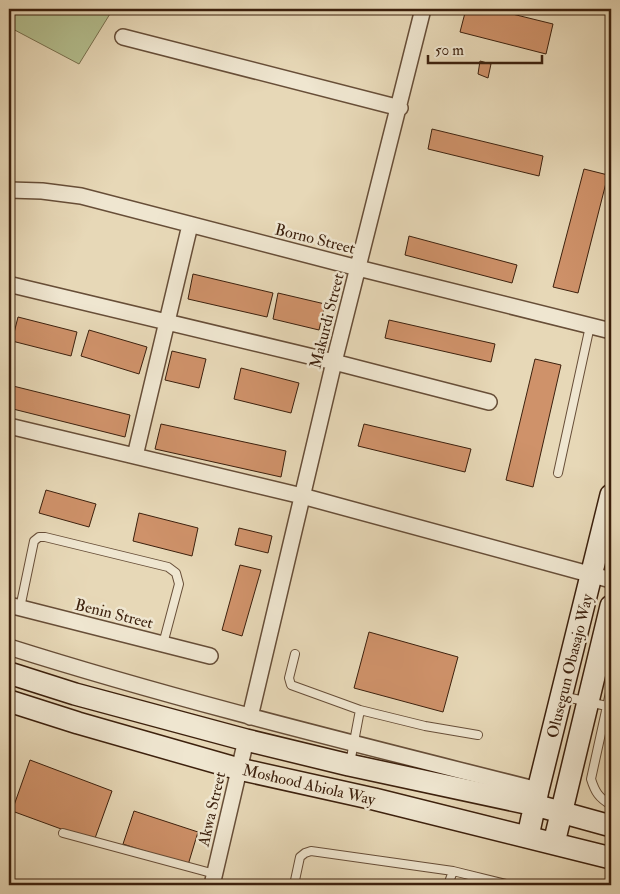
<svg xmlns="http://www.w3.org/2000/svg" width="620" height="894" font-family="'IM FELL Double Pica',serif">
<rect width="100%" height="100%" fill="#e7d8b7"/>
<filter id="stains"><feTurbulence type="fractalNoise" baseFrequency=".004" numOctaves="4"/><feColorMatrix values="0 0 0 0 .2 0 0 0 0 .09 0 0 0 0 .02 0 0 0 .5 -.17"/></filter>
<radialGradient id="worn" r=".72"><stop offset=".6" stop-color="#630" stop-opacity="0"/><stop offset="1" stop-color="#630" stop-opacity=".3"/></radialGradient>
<path fill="#b4bf8f" stroke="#78704e" d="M9,9H113L79,64L9,27Z"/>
<path fill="#cf926a" stroke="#3c200d" d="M466,9H492L553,24L546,54L460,32Z
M480,61L491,64L488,78L478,74Z
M432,129L543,156L539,176L428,149Z
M584,169L608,175L578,293L553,287Z
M409,236L517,265L512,283L405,255Z
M193,274L273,293L267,317L188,299Z
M278,293L325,304L319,330L273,319Z
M18,317L77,332L71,356L12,341Z
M389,320L495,344L491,362L385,338Z
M89,330L147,347L139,374L81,356Z
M172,351L206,359L199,388L165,380Z
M535,359L561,365L533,487L506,480Z
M241,368L299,383L291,413L234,399Z
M9,385L130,415L125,437L9,408Z
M161,424L286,451L281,477L155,449Z
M364,424L471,449L465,472L358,446Z
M46,490L96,504L89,527L39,513Z
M139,513L198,528L192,556L133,541Z
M239,528L272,536L268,553L235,545Z
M240,565L261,570L242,636L222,630Z
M369,632L458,657L443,712L354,688Z
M30,760L112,791L94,841L12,811Z
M134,811L198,832L188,865L123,844Z"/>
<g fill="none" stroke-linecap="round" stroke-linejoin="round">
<g stroke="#674e38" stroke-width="10">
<path id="lane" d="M558,473L590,326
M20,608L34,541L39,537H45L168,567L176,573L179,584L163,644
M295,654L289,678L291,685L360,710L425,726L478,735
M611,688L591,779C595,792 599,798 611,805
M562,696L611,707
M350,763L360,710
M63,833L215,874
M294,885L300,857L305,853L311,851L453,871L510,885
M448,885L453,871"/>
</g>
<g stroke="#674e38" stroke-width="18">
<path id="street" d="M123,37L400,108
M9,190L42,191L81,196L358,268L611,331
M9,287L12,285L334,362L489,402
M9,426L302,496L611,580
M135,456L190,225
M9,605L210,656
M9,647C183,702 361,745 538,790
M250,717L334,362L423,9
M212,885L246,740"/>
</g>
<g stroke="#3c200d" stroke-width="24">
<path id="secondary" d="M9,673L75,694L246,740L349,765L535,805L611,826
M9,701L78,723L239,769L374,799L611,858
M528,836L538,790L611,495
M554,843L611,606"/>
</g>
<use href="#lane" stroke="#efe6d0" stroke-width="8"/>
<use href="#street" stroke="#efe6d0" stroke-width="15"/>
<use href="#secondary" stroke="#efe6d0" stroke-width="21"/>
</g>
<g text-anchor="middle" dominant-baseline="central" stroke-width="5" stroke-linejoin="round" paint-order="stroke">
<g font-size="16" fill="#3c200d" stroke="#efe6d0">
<text transform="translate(315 239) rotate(14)">Borno Street</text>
<text transform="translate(327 321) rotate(-76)">Makurdi Street</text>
<text transform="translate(114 614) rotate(14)">Benin Street</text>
<text transform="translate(570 666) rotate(-76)">Olusegun Obasajo Way</text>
<text transform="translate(309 785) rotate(13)">Moshood Abiola Way</text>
<text transform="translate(212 809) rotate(-77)">Akwa Street</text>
</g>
</g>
<rect width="620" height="894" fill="none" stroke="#e7d8b7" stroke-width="30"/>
<rect x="10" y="10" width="600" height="874" fill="none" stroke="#3c200d" stroke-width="2.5"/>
<rect x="15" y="15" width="590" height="864" fill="none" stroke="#3c200d"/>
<path d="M428 55v8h114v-8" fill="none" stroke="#3c200d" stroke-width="2.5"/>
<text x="435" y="55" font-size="15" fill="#3c200d" stroke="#efe6d0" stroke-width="4" paint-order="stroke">50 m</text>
<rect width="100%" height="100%" filter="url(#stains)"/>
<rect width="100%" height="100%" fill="url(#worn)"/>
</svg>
